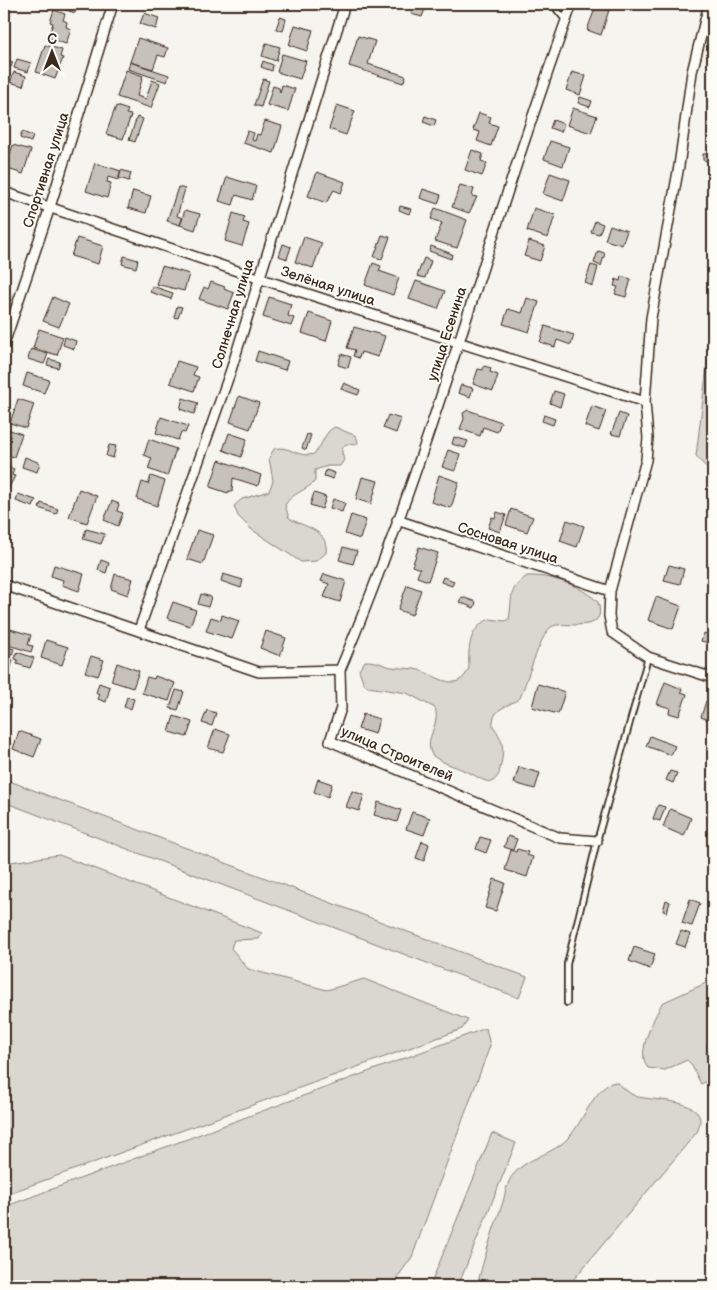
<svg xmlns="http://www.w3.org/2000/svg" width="717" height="1290" font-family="'Balsamiq Sans',sans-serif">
<rect width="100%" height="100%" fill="#f5f4ee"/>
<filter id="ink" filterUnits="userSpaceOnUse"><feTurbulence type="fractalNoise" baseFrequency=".02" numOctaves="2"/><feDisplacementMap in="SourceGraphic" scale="10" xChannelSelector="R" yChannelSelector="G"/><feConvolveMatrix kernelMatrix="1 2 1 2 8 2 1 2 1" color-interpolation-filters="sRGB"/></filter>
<g filter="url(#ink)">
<path fill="#dad6d0" stroke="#8a8077" d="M713,317V475L696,456Z
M335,427L356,436L358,442L356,445L346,444C340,449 342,453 344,460L340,466H328L315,470V481C306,491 292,493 285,505L289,518C303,527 329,529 326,553L316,561L301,562L251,529L238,516L234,506L242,499L269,491L273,481L269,458L274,449C288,444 299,459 314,454C323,445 325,430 335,427Z
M527,576C551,575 580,585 598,602C609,637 562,619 551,627C540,635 526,684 520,698C510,706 491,708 493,726C505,742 504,751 500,769C499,775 497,779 491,782C481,781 474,774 465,771C453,765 443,764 432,755C423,738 441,725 435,708L407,693L368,687L364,684L359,670L365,661C379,661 379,664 391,667C399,668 406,668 414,669C432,671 457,698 469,668C468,648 469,627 490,619L505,621L509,619C513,598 507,590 527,576Z
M4,779L527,977L519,998L4,802Z
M59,855L262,933L259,939L234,940L231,948L248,969L327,990L364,979L468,1020L462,1029L4,1195V863Z
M713,977V1040L708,1042C702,1056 715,1066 705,1082L701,1084L691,1064L687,1060L665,1070L648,1068C635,1053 654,1019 662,1003L706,983Z
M486,1028L490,1046L412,1257L391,1286H4V1207Z
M616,1082C622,1086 628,1093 635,1096C653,1102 714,1097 697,1132L568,1286H477C484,1257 493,1230 503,1202C505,1194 507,1183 512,1176C527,1156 553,1156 570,1136C583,1121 596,1084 616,1082Z
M492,1133L516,1143L458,1286H430Z"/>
<path fill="#c7c1bb" stroke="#3b2a1e" d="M55,4H79L75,13L54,6Z
M413,6L425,9L422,17L411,14Z
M596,6L609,10L601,35L587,30Z
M54,10L65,14L63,20L67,22L66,27L71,29L66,44L48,38L53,23L50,22Z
M144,13L159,18L156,29L140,24Z
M280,17L286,19L283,31L276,29Z
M295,25L313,30L307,51L289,45Z
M358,36L375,41L368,64L406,76L403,83L349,66Z
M138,38L168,48L165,57L158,55L153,69L130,62Z
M266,43L280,47L276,61L262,56Z
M45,45L62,50L60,57L63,58L55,79L36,72Z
M282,54L306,61L300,79L277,72Z
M4,59L13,62L11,67L4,65Z
M17,59L31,63L28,72L14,68Z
M263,61L273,65L272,71L261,67Z
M130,62L169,75L167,82L128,69Z
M126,70L143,76L137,96L146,99L152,80L160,83L151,108L117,97Z
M14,72L26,76L23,86L10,82Z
M572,72L586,76L580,95L566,90Z
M263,79L269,81L261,107L254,105Z
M282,85L295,89L288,111L267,105L273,86L279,88L280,93Z
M580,97L592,101L590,107L578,103Z
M337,105L355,111L346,135L329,129Z
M116,106L128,110L126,114L131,115L123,139L106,134Z
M573,108L597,116L591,133L567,125Z
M479,113L491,117L489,123L498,126L491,146L477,141L480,132L473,130Z
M425,116L436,120L434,126L423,122Z
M137,117L143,119L135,142L129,140Z
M553,120L564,124L561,132L550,128Z
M265,121L282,126L274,153L243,143L247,131L254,133L252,140L255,141L257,134L260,135Z
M22,132L33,136L31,142L20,138Z
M550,141L569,147L563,166L544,159Z
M13,145L31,150L23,174L5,168Z
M472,150L483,154L481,161L487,163L482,176L465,170Z
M703,154H712V161L703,160Z
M95,163L121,171L118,180L108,177L107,182L111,183L107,198L86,191Z
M121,170L131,173L129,181L119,178Z
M317,172L345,182L341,193L334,190L326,203L308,196Z
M550,173L570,180L563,201L543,194Z
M227,177L256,186L252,200L236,195L233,205L219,201Z
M460,185L474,189L472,196L477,197L469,213L452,207Z
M178,187L185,189L177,216L183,218L180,225L167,221Z
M423,189L441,195L438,204L420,198Z
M133,191L151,196L146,213L128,208Z
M400,206L411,209L409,214L399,210Z
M435,208L467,220L457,248L435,241L442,223L431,219Z
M534,208L555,215L548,238L527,231Z
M185,210L200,214L195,230L180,225Z
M233,213L245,217L243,222L249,224L242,246L225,241Z
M595,221L603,224L599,234L591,232Z
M610,225L627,231L622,245L605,240Z
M382,235L390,237L382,259L374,257Z
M304,237L322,243L313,268L295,262Z
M77,238L103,246L98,264L71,256Z
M529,241L545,246L540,261L524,256Z
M283,244L291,247L287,259L279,256Z
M431,246L452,254L451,259L429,251Z
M598,251L605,253L601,266L594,263Z
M124,256L138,260L136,268L122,264Z
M424,258L431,261L425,278L417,276Z
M373,263L381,266L379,271L399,278L393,295L365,285Z
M591,265L598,267L593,286L585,283Z
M162,266L189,274L184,291L156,284Z
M621,276L631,279L626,297L615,294L618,287L614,286L616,279L620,281Z
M416,281L445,291L438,309L409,299Z
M211,282L225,287L224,289L234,293L228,309L199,299L204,287L208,289Z
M152,286L173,293L171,299L150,292Z
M53,297L69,304L59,327L43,321Z
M269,297L291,304L288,316L294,318L291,326L263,317Z
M527,298L539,302L529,332L503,324L508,309L522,313Z
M177,306L182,307L178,318L174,317Z
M309,313L332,321L326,341L302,333Z
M545,326L574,335L571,345L557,340L555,347L540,342Z
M354,327L385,336L378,357L361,352L359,358L353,356L355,350L347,348Z
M39,329L63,337L57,355L33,348Z
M65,337L76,341L74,349L63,345Z
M31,349L48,354L44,364L28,359Z
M258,351L288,361L285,370L255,361Z
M341,354L351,357L348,368L338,365Z
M49,359L60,362L58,368L47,365Z
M177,361L196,367L193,375L199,377L194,391L170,383Z
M484,366L491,368L490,372L498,375L493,391L473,384L478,369L483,370Z
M27,373L49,380L44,393L23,386Z
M344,383L360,390L358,395L341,389Z
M461,385L473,388L470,397L458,393Z
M554,391L564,394L560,407L550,403Z
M239,396L259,403L250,429L230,422Z
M183,398L198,403L194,414L180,409Z
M18,399L34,404L26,428L10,423Z
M592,406L606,411L599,431L585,426Z
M468,410L501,422L497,432L483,427L480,436L460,429L464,419L463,413Z
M619,413L627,416L620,436L611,434Z
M388,415L401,419L396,433L383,428Z
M544,415L555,419L553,425L542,421Z
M161,417L188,426L185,433L181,432L178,440L156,433Z
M7,429L22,434L14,457L4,454V438Z
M229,433L247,439L241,457L223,450Z
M307,434L311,435L306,450L302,448Z
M454,437L468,441L465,448L452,444Z
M149,439L176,449L167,476L148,469L152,458L144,455Z
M109,445L116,446L113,458L106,456Z
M448,450L460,454L455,471L442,467Z
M25,457L40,463L37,472L22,467Z
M219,460L261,475L258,486L233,478L232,492L229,491L228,493L210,487Z
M4,465L14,469L12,475L15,476L4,497Z
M326,470L335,473L333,479L324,476Z
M439,475L459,482L451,508L431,502Z
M151,476L165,481L157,506L137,499L142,482L148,484Z
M362,477L378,481L371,504L356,499Z
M79,489L97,496L87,523L69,517Z
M314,493L326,497L322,509L310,505Z
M18,494L36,500L33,507L16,501Z
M333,499L345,503L342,512L330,508Z
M112,501L119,504L117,511L123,513L118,526L104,520Z
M41,503L58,509L56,514L39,508Z
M511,509L533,517L527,532L506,525Z
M497,512L506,515L500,532L488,528L492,517L495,518Z
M351,515L366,520L360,539L345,534Z
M567,520L584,526L577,547L560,541Z
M86,529L105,534L101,544L83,539Z
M197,530L213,535L203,564L187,559Z
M343,547L357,551L353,564L339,560Z
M419,547L438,553L428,581L417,577L420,569L412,566Z
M101,560L109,563L106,573L98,570Z
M54,565L84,574L79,591L62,585L63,580L51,576Z
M669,565L684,569L680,584L664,580Z
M115,574L133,579L128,595L111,589Z
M223,574L243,580L241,588L221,581Z
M324,574L346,581L340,602L324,597L329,584L321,581Z
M443,577L454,581L452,586L441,582Z
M407,585L421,590L412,615L398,610Z
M201,594L211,597L208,607L198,604Z
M462,597L476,602L474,608L459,602Z
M656,597L681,606L673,629L648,620Z
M173,602L196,610L190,626L167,618Z
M222,615L239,621L232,639L206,631L211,617L221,620Z
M10,629L31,635L28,645L33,646L31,652L5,644Z
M266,631L286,638L280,656L260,648Z
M704,633L711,636L709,643L701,641Z
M46,640L68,647L62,665L41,658Z
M5,646L14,649L12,655L4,653Z
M17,652L34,658L30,668L17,664L18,660L15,659Z
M4,656L13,660L10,671L4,669Z
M91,656L104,660L98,676L85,672Z
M117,663L139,671L133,688L111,681Z
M155,676L175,683L169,701L142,693L147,677L154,679Z
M665,682L682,689L681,692L687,694L679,716L669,713L670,708L657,704Z
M99,683L110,687L106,702L98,699L100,694L96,693Z
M538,684L565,692L558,714L532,707Z
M176,690L184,692L178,710L170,708Z
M127,697L134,699L131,709L124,707Z
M712,700H713V722L701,717L706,701L712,702Z
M207,710L216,713L212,726L202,723Z
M363,714L379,719L375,734L358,729Z
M174,716L192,722L187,737L169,732Z
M215,729L230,734L223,752L208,748Z
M19,731L41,739L34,757L13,749Z
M650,736L675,746L671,755L646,746Z
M519,767L540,773L535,789L514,783Z
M670,771L677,773L673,783L666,780Z
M318,779L332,784L328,797L314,792Z
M352,791L364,795L359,811L346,807Z
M378,802L401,810L397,822L374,815Z
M658,805L665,807L660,821L653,819Z
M670,809L691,818L684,836L663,827Z
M412,812L430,818L424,835L406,829Z
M508,836L517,839L513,850L504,847Z
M480,837L491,840L486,853L476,849Z
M422,841L429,844L424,861L416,858Z
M517,849L528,852L527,855L533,857L527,877L505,870L511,850L516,852Z
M494,879L505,883L496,911L485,908Z
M690,899L700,903L692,926L682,923Z
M666,900L670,902L667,912L663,911Z
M681,931L690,934L685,947L676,944Z
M634,947L655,954L650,969L629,961Z"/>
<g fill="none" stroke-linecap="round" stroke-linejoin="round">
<g stroke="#3b2a1e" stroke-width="8">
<path id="service" d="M556,4L557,10L566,21
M567,1003V964L597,841L648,657"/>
</g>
<g stroke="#3b2a1e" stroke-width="12">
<path id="minor" d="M709,4L692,72L679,166L651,318L645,402L648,438L646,460L610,591L609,616L612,632L648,657L713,678
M4,192L258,278L645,402
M4,344L50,207L113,4
M397,520L610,591
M4,585L259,672L340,670L341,708L330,741L560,838L597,841
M139,630L231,370L345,4
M340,670C432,453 491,224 572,4"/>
</g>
<use href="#service" stroke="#fdfcf7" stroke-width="4.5"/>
<use href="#minor" stroke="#fdfcf7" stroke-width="9"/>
</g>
</g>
<g text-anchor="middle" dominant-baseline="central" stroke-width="4" stroke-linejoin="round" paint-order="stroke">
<g font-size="14" fill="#3b2a1e" stroke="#fdfcf7">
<text transform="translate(46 170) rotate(-72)">Спортивная улица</text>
<text transform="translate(328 286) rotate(18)">Зелёная улица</text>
<text transform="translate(233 314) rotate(-73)">Солнечная улица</text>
<text transform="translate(447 334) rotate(-72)">улица Есенина</text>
<text transform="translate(508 543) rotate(18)">Сосновая улица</text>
<text transform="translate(397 754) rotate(23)">улица Строителей</text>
</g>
</g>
<rect width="717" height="1290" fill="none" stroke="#fdfcf7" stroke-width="20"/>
<rect x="10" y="10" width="697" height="1270" fill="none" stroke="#3b2a1e" stroke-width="2" filter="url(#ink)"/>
<g transform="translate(52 52)" stroke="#fdfcf7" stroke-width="4" paint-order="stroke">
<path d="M0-4L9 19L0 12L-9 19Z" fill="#3b2a1e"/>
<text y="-8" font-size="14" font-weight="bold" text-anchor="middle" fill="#3b2a1e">С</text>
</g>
</svg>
